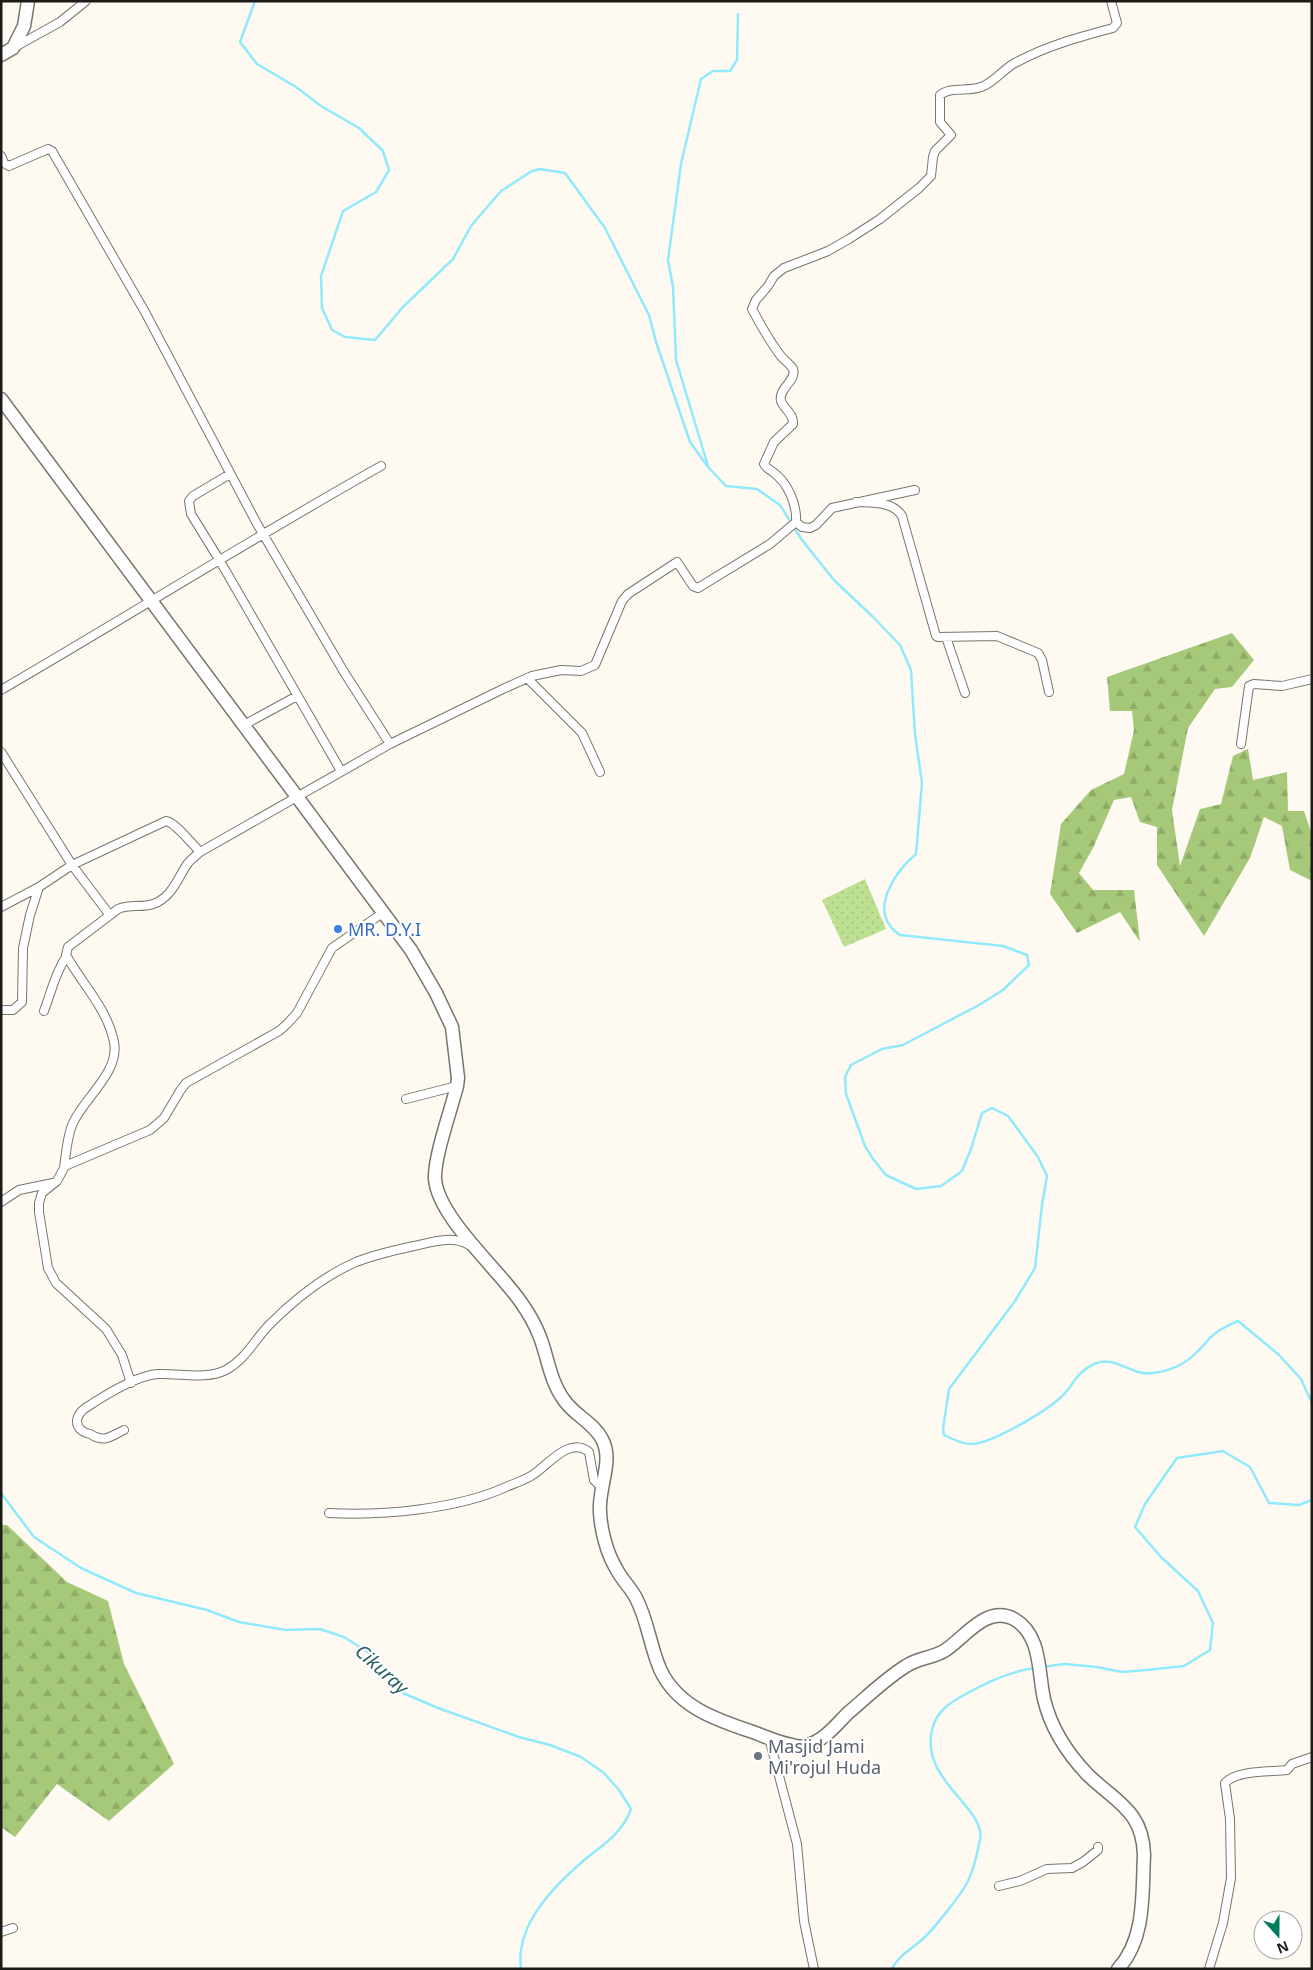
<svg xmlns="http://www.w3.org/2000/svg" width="1313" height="1970" font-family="'Noto Sans',sans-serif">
<defs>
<pattern id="grass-dots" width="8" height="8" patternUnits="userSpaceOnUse" patternTransform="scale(1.25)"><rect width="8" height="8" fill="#bee093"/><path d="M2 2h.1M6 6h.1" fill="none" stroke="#a3c07e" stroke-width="1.8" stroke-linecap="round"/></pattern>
<pattern id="forest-firs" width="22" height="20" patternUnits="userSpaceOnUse" patternTransform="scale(1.25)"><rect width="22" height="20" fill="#a6c879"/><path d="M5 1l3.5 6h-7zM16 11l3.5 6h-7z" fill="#8eab68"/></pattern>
</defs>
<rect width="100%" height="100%" fill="#fefaf1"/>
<path fill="url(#grass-dots)" d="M865,879L886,929L844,947L822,900Z"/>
<path fill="url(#forest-firs)" d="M1232,633L1254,660L1232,687L1215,689L1188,728L1172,810L1180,866L1200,809L1221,804L1233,756L1248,749L1253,780L1287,772L1288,811H1304L1312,835V881L1290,870L1282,826L1264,817L1250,858L1204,936L1157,865V827L1140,822L1131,797L1114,800L1093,848L1079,873L1093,890H1134L1140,942L1120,912L1077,933L1050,894L1061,824L1091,790L1124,774L1134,730L1132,711H1110L1107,677Z
M1,1525H7L67,1582L108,1601L124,1664L174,1764L109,1821L57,1784L15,1837L1,1827Z"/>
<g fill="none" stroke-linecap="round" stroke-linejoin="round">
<path stroke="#91e9fc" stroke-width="2.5" d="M255,1L240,42L257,64L296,87L321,106L359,128L383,151L389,170L376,192L343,211L321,276L322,308L332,330L345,337L375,340L403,307L453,259L471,226L501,191L532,171L540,169L565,173L605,228L649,315L656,342L690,442L708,467L726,486L757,489L780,505L802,540L834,580L872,616L900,645L911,670L915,734L922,783L916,854C898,869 872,904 891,927C893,930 897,933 900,935L1003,946L1027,955L1029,965L1003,990L979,1005L903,1045L882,1049L851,1065L845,1077L846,1094L865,1146L873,1159L886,1175L916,1189L941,1186L962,1171L971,1149L982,1113L992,1108L1008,1116L1038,1157L1047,1176L1042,1205L1035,1268L1015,1301L949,1389L943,1429L944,1435C952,1439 964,1445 973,1444C992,1443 1045,1412 1060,1398C1073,1387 1075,1373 1094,1364C1115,1354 1132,1377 1153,1373C1171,1371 1187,1363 1199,1350C1204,1346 1207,1340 1212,1336C1219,1329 1229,1325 1238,1321L1279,1355L1301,1379L1312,1403
M708,466L676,360L673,287L668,260L681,164L701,79L713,71H730L737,60L738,14
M1,1493L34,1537L81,1568L136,1593L207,1610L239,1622L286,1630L320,1629L344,1637L369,1653L384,1668L403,1693L438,1708L519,1737L550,1745L581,1757L604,1773L619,1790L631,1809C623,1833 601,1846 582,1862C552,1888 515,1926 521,1969
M1043,1667L1064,1664L1097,1667L1122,1672L1146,1670L1184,1666L1210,1650L1213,1623L1198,1591L1161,1557L1135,1527L1145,1504L1177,1458L1223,1451L1250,1467L1269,1503L1299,1505L1312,1500
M892,1969C898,1955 914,1948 925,1937C935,1927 960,1896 967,1883C974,1870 977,1854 980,1840C987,1808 920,1781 932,1730C936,1712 949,1703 964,1695C985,1683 1011,1671 1035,1668"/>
<g stroke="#78756d" stroke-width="10">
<path id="street" d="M15,47L60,22L86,1
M1,156L4,163L9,166L48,149L52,151L145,312L256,522L344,672L390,744
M230,474L193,496L189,501L191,514L220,561L341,771
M856,502C872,503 893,501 902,516L936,636L938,637L997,636L1038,653L1042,660L1049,692
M796,522L802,527L810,528L816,525L832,508L915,490
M946,637L965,693
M527,678L582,733L600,772
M1,690C128,616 253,538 381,466
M242,726L297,696
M1241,744L1249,686L1254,684L1282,686L1312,679
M1,752L72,865L109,914
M1,907L39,887
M1,1010H13L22,1002L23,948L30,915L39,887L72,865L166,821C176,823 192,844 200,852
M44,1011C51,993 55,973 66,957
M406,1099L457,1086
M64,1168C66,1154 67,1136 73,1123C84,1098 120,1072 114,1042C107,1008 82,984 66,955L68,947L118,909C129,904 142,908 153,904C172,898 178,877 188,863C191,859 196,856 200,852L390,744L505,688L532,676L561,670L581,671L595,665L622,601L628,594L677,562L693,586L698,588L770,544L796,522C797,504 788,483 773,472C769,469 767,469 764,464L774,442L793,424C794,414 784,409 781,401C778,388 797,381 793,369C791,365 783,359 780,355C769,340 760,324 752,309L756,300L768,286L774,276L784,268L828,251L849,239L880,219L919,188L931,176L933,157L935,151L951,135L940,122V95C951,86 968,92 981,87C994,83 1003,69 1015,63C1046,46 1079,37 1113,28L1117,23L1111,1
M1,1202L19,1190L53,1183
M131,1383L122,1355L106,1329L56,1283L48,1268L39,1212V1203L42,1193L57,1181L65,1166L150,1130L164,1118L180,1091L186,1083L279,1031L287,1024L297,1013L332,948L384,912
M124,1430C109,1437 105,1443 90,1434C86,1433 82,1431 80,1429C74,1422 78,1414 84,1409C102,1397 137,1375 158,1374C180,1373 206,1380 226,1370C246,1359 255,1339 270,1324C295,1299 324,1276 356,1262C374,1255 395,1250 414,1246C432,1242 452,1235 469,1245
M329,1513C382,1516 458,1509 506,1487C515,1483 526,1480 534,1474C549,1464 570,1436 589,1452L594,1480L601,1487
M769,1738L797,1844L804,1921L814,1969
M999,1886L1020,1881L1047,1869L1072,1868L1083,1862L1098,1850V1847
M1,1932L13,1928
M1209,1969L1223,1923L1231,1878L1230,1819L1225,1783C1236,1770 1271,1772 1287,1770L1292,1764L1312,1757"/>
</g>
<g stroke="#78756d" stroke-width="15">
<path id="primary" d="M1,55L13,48L24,26L28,1
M1,399L411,950L436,993L452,1027L458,1078L457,1086C451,1110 434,1157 435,1179C438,1217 498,1269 520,1301C528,1312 535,1324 540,1337C548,1358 550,1381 564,1400C574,1415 594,1423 602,1439C614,1461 598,1487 600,1512C601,1531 607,1554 617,1570C622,1580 631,1588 636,1598C648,1621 650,1646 660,1669C677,1707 717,1720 753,1732C766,1737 779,1743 792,1745C797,1747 800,1747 805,1746C823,1742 836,1725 848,1713C867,1697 885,1679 906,1666C918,1658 932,1658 944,1651C964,1639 986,1604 1014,1619C1042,1635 1038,1673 1044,1699C1051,1729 1067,1753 1088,1775C1116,1802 1143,1811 1144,1855C1142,1893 1146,1939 1118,1969"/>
</g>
<use href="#street" stroke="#fff" stroke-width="8"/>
<use href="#primary" stroke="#fff" stroke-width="12"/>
</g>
<circle fill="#3f7fe0" stroke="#fff" stroke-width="2" cx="338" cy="929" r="5"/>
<circle fill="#6b7280" stroke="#fff" stroke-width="2" cx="758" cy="1756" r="5"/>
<g text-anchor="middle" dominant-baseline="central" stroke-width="4" stroke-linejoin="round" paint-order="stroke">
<g font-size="18" fill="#366cbe" stroke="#fff" text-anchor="start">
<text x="348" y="929">MR. D.Y.I</text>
</g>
<g font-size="18" fill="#5b616d" stroke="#fff" text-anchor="start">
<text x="768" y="1746">Masjid Jami<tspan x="768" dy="21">Mi'rojul Huda</tspan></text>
</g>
<g font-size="19" font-style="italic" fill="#2a5c66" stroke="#fff">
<text transform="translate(382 1669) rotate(42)">Cikuray</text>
</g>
</g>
<rect width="1313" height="1970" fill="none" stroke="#1c1b18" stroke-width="5"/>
<g transform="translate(1278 1935) rotate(159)"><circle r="24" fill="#ffffff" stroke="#a4a4a3"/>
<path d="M0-4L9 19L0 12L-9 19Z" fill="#017c5a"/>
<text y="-8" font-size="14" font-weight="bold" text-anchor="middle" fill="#1c1b18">N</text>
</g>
</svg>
